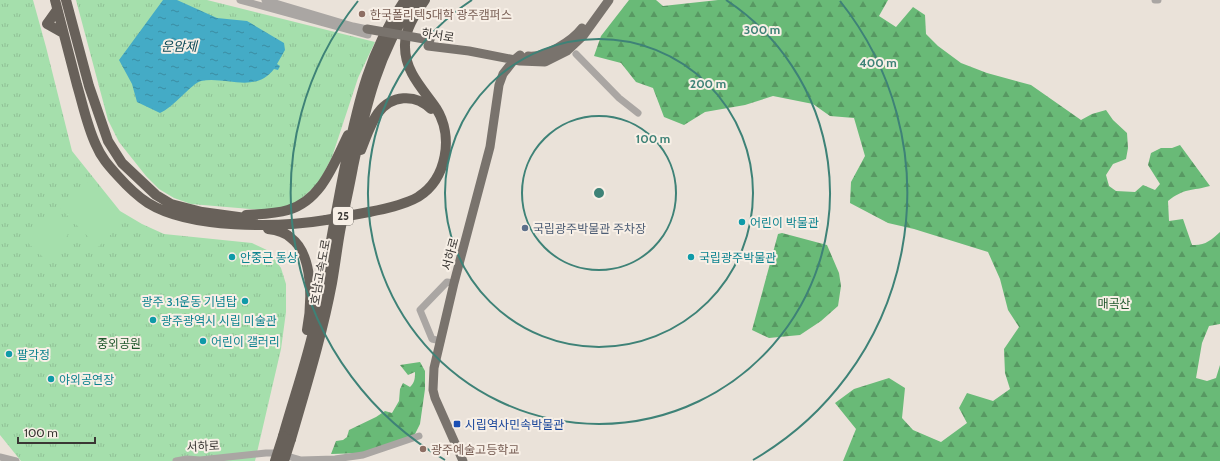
<svg xmlns="http://www.w3.org/2000/svg" width="1220" height="461" font-family="Cabin,'Noto Sans KR',sans-serif">
<defs>
<pattern id="forest-firs" width="22" height="20" patternUnits="userSpaceOnUse"><rect width="22" height="20" fill="#69ba77"/><path d="M5 1l3.5 6h-7zM16 11l3.5 6h-7z" fill="#579862"/></pattern>
<pattern id="park-tufts" width="24" height="20" patternUnits="userSpaceOnUse"><rect width="24" height="20" fill="#a5dfac"/><path d="M3 7l-1-3M5 7V3M7 7l1-3M15 17l-1-3M17 17v-4M19 17l1-3" fill="none" stroke="#8fc095"/></pattern>
<pattern id="water-ripples" width="26" height="14" patternUnits="userSpaceOnUse"><rect width="26" height="14" fill="#44abc6"/><path d="M2 4q2-2 4 0t4 0M15 11q2-2 4 0t4 0" fill="none" stroke="#3a8ca2"/></pattern>
</defs>
<rect width="100%" height="100%" fill="#eae2d9"/>
<path fill="url(#forest-firs)" d="M629,0H656L663,6L718,0H888L879,16L896,27L913,7L925,15L926,34L938,46L961,63L987,73L1031,85L1081,120L1092,114L1106,110L1113,120L1127,133L1128,148L1126,159L1113,164L1106,175L1109,186L1116,191L1135,192L1143,185L1155,190L1160,184L1148,165L1151,153L1161,148H1172L1180,145L1210,186C1192,191 1184,188 1168,201L1169,221L1183,219L1192,245C1205,246 1211,240 1220,232V324L1209,326L1202,343L1196,378L1207,381L1216,378L1220,365V461H843L856,429L835,403L854,389L889,378L905,388L902,418L913,430L941,442L967,423L959,408L967,393L993,401L1010,389L1005,373L1004,349L1019,327L1008,310L1000,279L988,252L914,229L888,223L850,203L851,182L865,156L854,118L830,116L813,104L773,96L745,105L705,112L684,125L664,117L653,88L636,82L621,63L594,56L601,36Z
M782,233L827,245L839,273L841,286L838,306L821,321L800,335L769,338L752,330L778,234Z
M420,362L425,371V389L420,424L414,436L363,453L331,454L336,441L343,440L347,437L349,430L376,417L385,411L392,413L399,401L400,389L403,383L410,387C415,382 415,378 415,372L408,375L400,365Z"/>
<path fill="url(#park-tufts)" d="M0,0H33L46,47L72,151L120,211L142,224L164,234L252,243L269,251L281,268L286,284V312L281,349L255,461H21L0,435Z
M76,0H207L375,42L358,78L332,157L319,182L300,200L284,208L262,210L191,204L174,198L159,189L146,176L119,142L108,120Z"/>
<path fill="#a5dfac" d="M87,182L125,221L98,247L60,208Z
M49,216L68,235L45,259L26,241Z"/>
<path fill="url(#water-ripples)" d="M163,0H177L217,18L247,21L284,43L285,50L277,64L280,66L278,70L274,69C255,94 226,76 201,81C192,83 173,108 160,113L137,102L132,84L119,60Z"/>
<g fill="none" stroke-linecap="round" stroke-linejoin="round">
<path stroke="#aaa6a3" stroke-width="7" d="M240,0L368,35
M265,0L353,26L367,29
M1155,0H1158
M576,54L619,98L638,113
M441,341L432,339L420,310L447,282L454,283
M0,457L16,461
M176,461L187,459L200,460L266,453H277L301,460L335,459L363,455L419,436"/>
<path stroke="#79736d" stroke-width="9" d="M428,46L469,51L520,61L545,62L567,51L583,36L609,0
M528,56C545,58 572,41 582,28
M463,461L435,398L433,390L434,368L454,283L490,147L499,85L503,74L514,60L520,55"/>
<path stroke="#68615a" stroke-width="10" d="M55,0C62,28 70,57 77,85C83,105 87,126 96,145C101,157 108,165 117,175C126,185 137,196 148,203C190,229 278,228 326,220
M66,0L89,86L108,141L122,163L156,195L171,204L202,212L253,219
M57,10L47,24L63,33
M361,150C366,138 370,124 378,113C391,95 415,93 431,109
M369,212C384,209 404,205 418,197C447,179 454,136 436,108C423,89 405,72 405,47C404,30 416,13 425,0
M246,215C260,214 275,214 288,210C322,200 334,163 348,135
M268,229C277,230 285,232 291,238C314,255 312,304 307,330
M283,436C294,397 308,358 316,319C327,267 335,214 346,161C358,103 370,49 405,0
M291,439C306,387 322,336 332,283C335,266 337,249 340,232C344,210 349,189 353,167C366,104 378,54 414,0"/>
<path stroke="#79736d" stroke-width="9" d="M367,29L430,40"/>
<path stroke="#68615a" stroke-width="10" d="M326,220L369,212
M275,461L283,436
M284,461L291,439"/>
</g>
<g fill="none" stroke="#3e8277" stroke-width="2">
<circle cx="599" cy="193" r="77"/>
<circle cx="599" cy="193" r="154"/>
<path d="M726 0A231 231 0 1 1 472 0"/>
<path d="M445 460A308 308 0 0 1 358 1M840 1A308 308 0 0 1 753 460"/>
</g>
<g fill="#8d6e63" stroke="#f7efe6" stroke-width="1.5">
<circle cx="362" cy="14" r="4"/>
<circle cx="423" cy="449" r="4"/>
</g>
<g fill="#0f9aa8" stroke="#f7efe6" stroke-width="1.5">
<circle cx="742" cy="222" r="4"/>
<circle cx="232" cy="257" r="4"/>
<circle cx="691" cy="257" r="4"/>
<circle cx="245" cy="301" r="4"/>
<circle cx="153" cy="320" r="4"/>
<circle cx="203" cy="341" r="4"/>
<circle cx="9" cy="354" r="4"/>
<circle cx="51" cy="379" r="4"/>
</g>
<circle fill="#5c6f8a" stroke="#f7efe6" stroke-width="1.5" cx="525" cy="228" r="4"/>
<rect fill="#1a4fb4" stroke="#f7efe6" stroke-width="1.5" x="453" y="420" width="8" height="8" rx="2"/>
<g text-anchor="middle" dominant-baseline="central" stroke-width="4" stroke-linejoin="round" paint-order="stroke">
<rect fill="#f7efe6" stroke="#736e69" stroke-width="1" x="333" y="207" width="20" height="18" rx="3"/>
<g font-size="11" font-weight="bold" fill="#3a3734">
<text x="343" y="216">25</text>
</g>
<g font-size="12" fill="#785e54" stroke="#f7efe6" text-anchor="start">
<text x="370" y="14">한국폴리텍5대학 광주캠퍼스</text>
<text x="431" y="449">광주예술고등학교</text>
</g>
<g font-size="12" fill="#3a3734" stroke="#f7efe6">
<text transform="translate(438 35) rotate(9)">하서로</text>
<text transform="translate(450 254) rotate(-75)">서하로</text>
<text transform="translate(320 272) rotate(-80)">호남고속도로</text>
<text transform="translate(203 446) rotate(-3)">서하로</text>
</g>
<g font-size="12" fill="#0d838f" stroke="#f7efe6" text-anchor="start">
<text x="750" y="222">어린이 박물관</text>
<text x="240" y="257">안중근 동상</text>
<text x="699" y="257">국립광주박물관</text>
<text x="237" y="301" text-anchor="end">광주 3.1운동 기념탑</text>
<text x="161" y="320">광주광역시 시립 미술관</text>
<text x="211" y="341">어린이 갤러리</text>
<text x="17" y="354">팔각정</text>
<text x="59" y="379">야외공연장</text>
</g>
<g font-size="12" fill="#4e5e75" stroke="#f7efe6" text-anchor="start">
<text x="533" y="228">국립광주박물관 주차장</text>
</g>
<g font-size="12" fill="#20582c" stroke="#f7efe6">
<text x="1114" y="303">매곡산</text>
<text x="119" y="343">중외공원</text>
</g>
<g font-size="12" fill="#164399" stroke="#f7efe6" text-anchor="start">
<text x="465" y="424">시립역사민속박물관</text>
</g>
<g font-size="13" font-style="italic" fill="#0b4957" stroke="#f7efe6">
<text x="179" y="46">운암제</text>
</g>
</g>
<circle cx="599" cy="193" r="6" fill="#3e8277" stroke="#f7efe6" stroke-width="2"/>
<g font-size="12" text-anchor="middle" font-weight="bold" fill="#3e8277" stroke="#f7efe6" stroke-width="4" stroke-linejoin="round" paint-order="stroke">
<text x="762" y="34">300 m</text>
<text x="878" y="67">400 m</text>
<text x="708" y="88">200 m</text>
<text x="653" y="143">100 m</text>
</g>
<path d="M18 437v6h77v-6" fill="none" stroke="#3a3734" stroke-width="2"/>
<text x="24" y="437" font-size="12" fill="#3a3734" stroke="#f7efe6" stroke-width="3" paint-order="stroke">100 m</text>
</svg>
